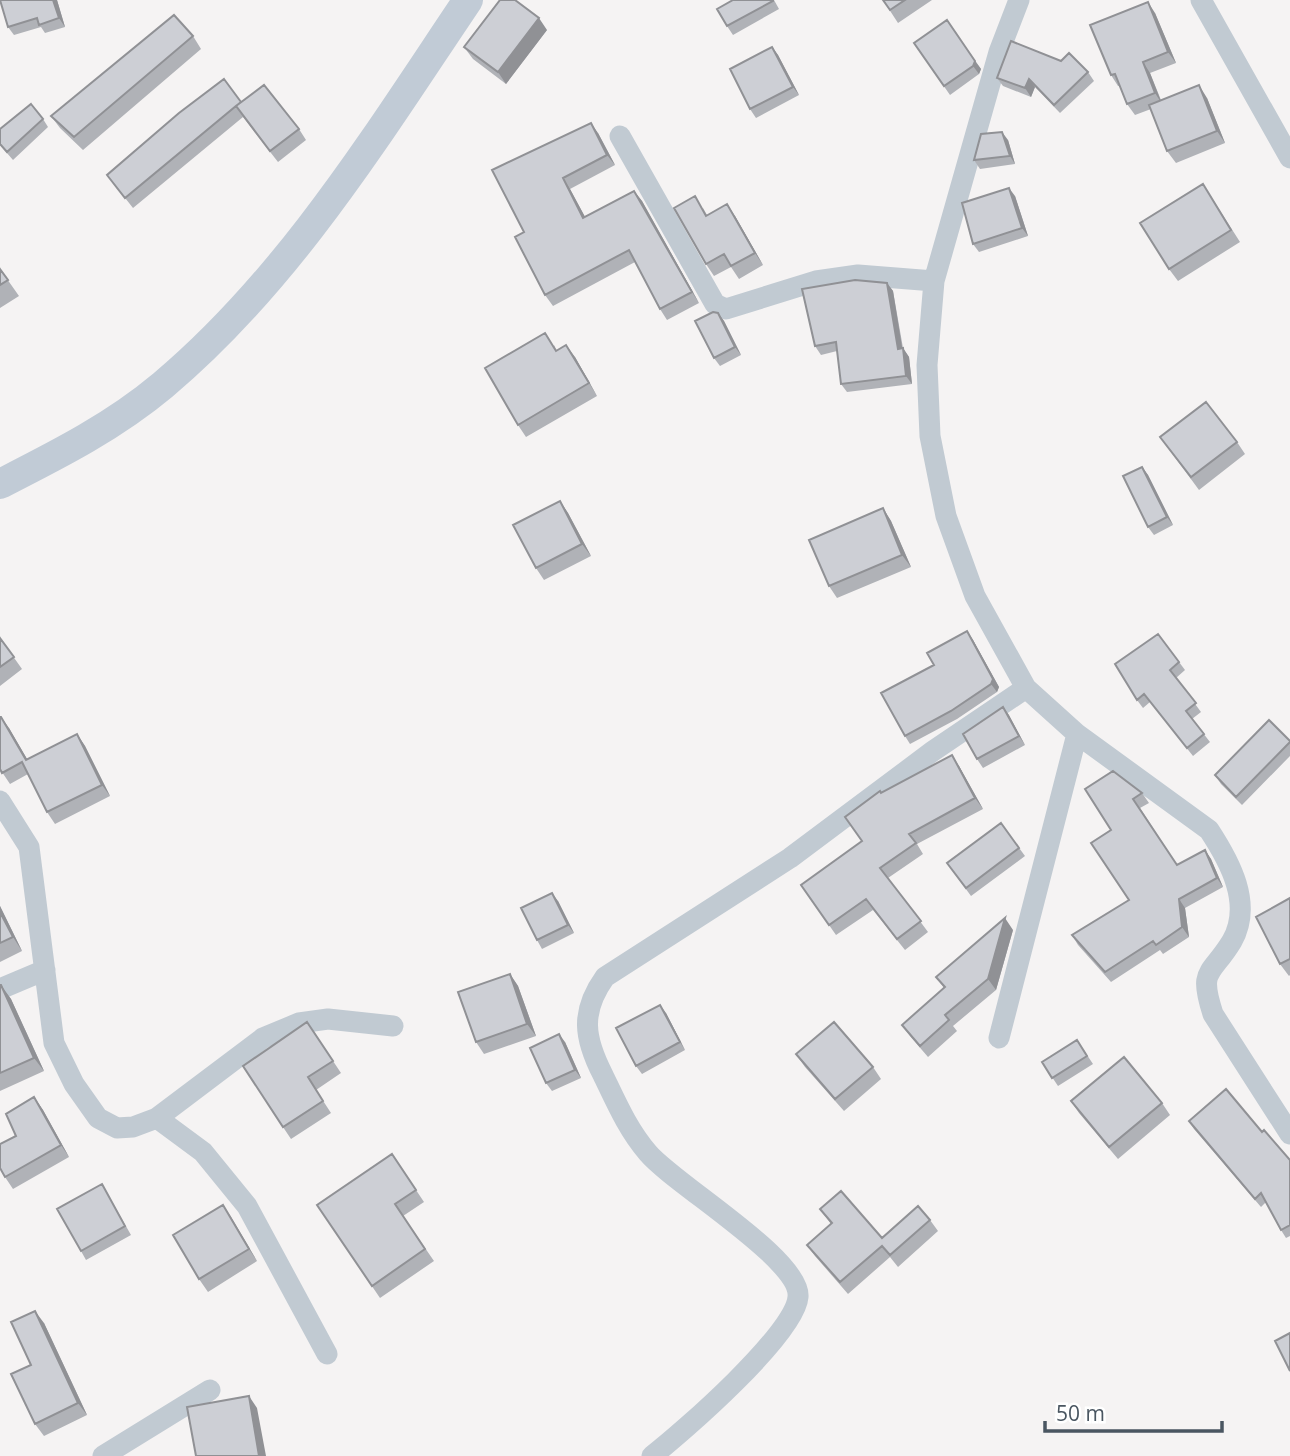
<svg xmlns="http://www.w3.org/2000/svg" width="1290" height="1456" font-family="'Open Sans',sans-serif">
<rect width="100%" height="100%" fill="#f5f3f3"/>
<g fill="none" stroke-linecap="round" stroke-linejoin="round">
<path stroke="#c1cad2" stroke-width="21" d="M1019,0L999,52L934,281L927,365L930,436L946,516L975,596L1026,688L1077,734L1209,830C1230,862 1253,904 1232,941C1211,976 1198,968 1213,1014L1290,1134
M1201,0L1290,158
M620,136L715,304L726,309L816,281L858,275L934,281
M0,801L29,847L54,1043L74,1084L98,1118L117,1128L133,1127L157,1118L263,1038L299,1023L328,1019L393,1026
M0,989L45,970
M999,1038L1077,734
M157,1118L203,1152L247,1206L327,1354
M103,1456L210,1390
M652,1456C683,1432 795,1334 798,1297C802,1260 674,1184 648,1153C628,1130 616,1102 603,1075C584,1038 580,1012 605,977L790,858L933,751L1026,688"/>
<path stroke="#c1cbd6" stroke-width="30" d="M0,484C57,455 113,427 163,385C289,279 377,135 468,0"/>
</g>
<path fill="#b0b2b7" d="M0,0H57L65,27L45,33L41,27L14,35L8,27Z
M774,0L779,9L733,35L727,26Z
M883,0H932L898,23Z
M1155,13L1176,63L1150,73L1161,100L1207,98L1225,143L1176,163L1167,151L1151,109L1135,115L1127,104L1120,86H1118L1111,75Z
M947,20L981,69L979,74L950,95L914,43Z
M547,30L506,84L473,59L464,47Z
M193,36L201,49L83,150L60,128L51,116Z
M772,47L778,55L799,95L756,118L750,109Z
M1061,61L1088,72L1094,81L1060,113L1035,87L1031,97L1003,86L997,78Z
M242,102L299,129L306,140L278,162L243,117L133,208L107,175Z
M43,119L48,127L13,160L0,145V129Z
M598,133L615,165L570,189L585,217L634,191L642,201L699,303L667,320L660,309L635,262L553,306L545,295L524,232L492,170Z
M1008,140L1015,164L980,169L974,160Z
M1203,184L1240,242L1178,281L1169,269Z
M1015,196L1028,236L979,252L973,244Z
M703,208L707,215L735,216L763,265L739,279L731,267L714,276L706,264Z
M0,269L19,296L0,308Z
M887,283L893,291L903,348L909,357L912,384L847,392L841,384L837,351L821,355L815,346Z
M718,313L724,321L741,355L720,366L714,358Z
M554,345L557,351L575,357L597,396L526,437L518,425Z
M1160,437L1237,442L1245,454L1199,490Z
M1142,467L1148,475L1173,525L1154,535L1148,527Z
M560,501L568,513L591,556L544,580L536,568Z
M883,508L891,521L911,567L837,598L829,586Z
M967,631L973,640L999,687L997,692L957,719L910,744L905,736L934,665Z
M0,638L22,669L0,686Z
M1179,662L1185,670L1176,678L1201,712L1192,719L1210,742L1193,756L1150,702L1143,708L1137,700Z
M1003,707L1025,745L983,768L977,759Z
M9,728L27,759L77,734L85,746L110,796L55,824L47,812L28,774L10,784L0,769Z
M1290,741V756L1242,805L1221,784L1215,775Z
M959,766L983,809L917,844L923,854L888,878L928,932L905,950L873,910L836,935L801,885L862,841L881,793Z
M1085,789L1142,793L1149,803L1140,808L1177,865L1205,850L1211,859L1223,887L1185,908L1189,937L1163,954L1160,950L1111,982L1078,945L1072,935L1129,900L1111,830Z
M1001,823L1025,856L971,896L947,863Z
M1290,898V975L1289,976L1280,964Z
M558,901L574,933L542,949L537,940Z
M0,906L22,951L0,962Z
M1013,930L996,990L953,1026L957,1031L928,1057L910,1036L902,1025L944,988L936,977Z
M510,974L518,986L536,1036L484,1054L476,1042Z
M0,985L11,999L44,1071L0,1091Z
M666,1013L685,1050L642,1074L636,1066Z
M307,1022L341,1073L316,1090L331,1113L291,1139L283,1127Z
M1077,1040L1093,1064L1058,1086L1042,1062Z
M565,1042L581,1078L552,1091L546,1083Z
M796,1054L873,1067L881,1079L844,1111L805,1067Z
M34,1097L43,1110L69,1157L13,1189L5,1177L16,1136Z
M1071,1101L1162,1103L1170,1115L1118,1159L1079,1113Z
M1189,1121L1262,1132L1290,1160V1236L1286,1238L1281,1230L1266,1202L1261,1207L1194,1129Z
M392,1154L424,1202L403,1216L434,1261L380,1298L317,1205Z
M107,1193L131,1235L86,1260L81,1251Z
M223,1205L257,1261L208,1292L199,1279Z
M820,1209L882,1238L930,1220L938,1231L898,1267L890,1257L848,1294L815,1256L807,1245L831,1224Z
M44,1323L87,1415L44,1436L35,1424L31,1365Z"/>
<path fill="#909195" d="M53,0H57L65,27L59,18Z
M1148,2L1155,13L1176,63L1168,52Z
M539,18L547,30L506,84L498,72Z
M772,47L778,55L799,95L793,87Z
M975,61L981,69L979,74L973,66Z
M1143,62L1150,73L1162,104L1155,93Z
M1029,79L1035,87L1031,97L1025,88Z
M1199,85L1207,98L1225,143L1217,131Z
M591,123L598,133L615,165L607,155Z
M1002,132L1008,140L1015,164L1010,156Z
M563,178L570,189L591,228L583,218Z
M1009,188L1015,196L1028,236L1022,228Z
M634,191L642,201L699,303L692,292Z
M727,204L735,216L763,265L755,253Z
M887,283L893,291L903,353V348L909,357L912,384L906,376L898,349Z
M718,313L724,321L741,355L735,347Z
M566,345L575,357L597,396L589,383Z
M1142,467L1148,475L1173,525L1167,517Z
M560,501L568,513L591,556L582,544Z
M883,508L891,521L911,567L902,555Z
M967,631L973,640L999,687L997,692L991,684Z
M1003,707L1009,715L1025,745L1019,736Z
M1,717L9,728L34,771L26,760Z
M77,734L85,746L110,796L102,785Z
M952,755L959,766L983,809L975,798Z
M1205,850L1211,859L1223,887L1217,878Z
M552,893L558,901L574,933L568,925Z
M1179,899L1185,908L1189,937L1182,927Z
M0,906L22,951L13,937L0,912Z
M1005,918L1013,930L996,990L988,979Z
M510,974L518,986L536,1036L527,1024Z
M1,985L11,999L44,1071L34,1058Z
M660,1005L666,1013L685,1050L680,1042Z
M559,1034L565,1042L581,1078L575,1070Z
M34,1097L43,1110L69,1157L61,1145Z
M223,1205L231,1217L257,1261L249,1249Z
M35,1311L44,1323L87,1415L78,1403Z
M249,1396L257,1408L266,1456H259Z"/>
<path fill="#cdcfd5" stroke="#909195" stroke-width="2" d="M0,0H53L59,18L39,25L37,18L8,27Z
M500,0H515L539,18L498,72L464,47Z
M733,0H773V1L727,26L717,9Z
M883,0H905L890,10Z
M1148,2L1168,52L1143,62L1155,93L1127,104L1115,74L1111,75L1090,25Z
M174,15L193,36L74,137L51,116Z
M947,20L975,61L973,66L944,86L914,43Z
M1011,41L1061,61L1069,53L1088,72L1054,105L1029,79L1025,88L997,78Z
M772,47L793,87L750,109L730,69Z
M224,79L241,102L236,106L264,85L299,129L270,151L236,106L125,198L107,175L179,113Z
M1199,85L1217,131L1167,151L1149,105Z
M31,104L43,119L7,152L0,144V129Z
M591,123L607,155L563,178L583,218L634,191L692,292L660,309L629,250L545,295L515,237L524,232L492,170Z
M1002,132L1010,156L974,160L981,134Z
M1203,184L1231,230L1169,269L1140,223Z
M1009,188L1022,228L973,244L962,203Z
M695,196L706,216L727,204L755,253L731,266L724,254L706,264L674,208Z
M0,269L8,280L0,285Z
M855,280L887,283L898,349L903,348L906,376L841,384L836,342L815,346L802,289Z
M713,312L718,313L735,347L714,358L695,321Z
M545,333L556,351L566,345L589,383L518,425L485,368Z
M1206,402L1237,442L1191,477L1160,437Z
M1142,467L1167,517L1148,527L1123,476Z
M560,501L582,544L536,568L513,525Z
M883,508L902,555L829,586L809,540Z
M967,631L993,679L991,684L951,711L905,736L881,693L934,665L927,653Z
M1158,634L1179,662L1170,670L1196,703L1186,711L1204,734L1187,748L1144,694L1137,700L1115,664Z
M0,638L14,657L0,667Z
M1003,707L1019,736L977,759L963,734Z
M0,717H1L26,760L77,734L102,785L47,812L22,762L2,773L0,769Z
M1269,720L1290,741V742L1236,797L1215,775Z
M952,755L975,798L909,834L916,843L880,868L921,921L897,939L866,899L829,925L801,885L862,841L845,817L880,791L881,793Z
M1113,771L1142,793L1133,799L1177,865L1205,850L1217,878L1179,899L1182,927L1156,945L1153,941L1105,972L1072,935L1129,900L1091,843L1111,830L1085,789Z
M1001,823L1019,848L966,888L947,863Z
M552,893L568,925L537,940L521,908Z
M1290,898V959L1280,964L1256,917Z
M0,912L13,937L0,943Z
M1005,918L988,979L945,1015L949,1020L920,1046L902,1025L945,987L936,977Z
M510,974L527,1024L476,1042L458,992Z
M0,985H1L34,1058L0,1073Z
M660,1005L680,1042L636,1066L616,1028Z
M307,1022L333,1061L308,1077L323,1101L283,1127L243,1066Z
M834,1022L873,1067L835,1099L796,1054Z
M559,1034L575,1070L546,1083L530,1048Z
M1077,1040L1087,1056L1052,1078L1042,1062Z
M1124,1057L1162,1103L1109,1147L1071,1101Z
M1226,1089L1262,1132L1264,1130L1290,1160V1225L1281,1230L1261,1193L1255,1199L1189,1121Z
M34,1097L61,1145L5,1177L0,1168V1144L16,1136L6,1114Z
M392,1154L416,1190L395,1204L425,1249L372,1286L317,1205Z
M102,1184L125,1226L81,1251L57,1209Z
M841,1191L882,1238L918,1206L930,1220L890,1255L882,1246L840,1282L807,1245L832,1223L820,1209Z
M223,1205L249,1249L199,1279L173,1235Z
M35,1311L78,1403L35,1424L11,1374L31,1365L11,1322Z
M1290,1333V1371L1275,1341Z
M249,1396L259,1456H196L187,1407Z"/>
<path d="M1045 1421v10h177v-10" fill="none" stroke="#4a5661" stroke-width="3.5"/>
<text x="1056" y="1421" font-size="21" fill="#4a5661" stroke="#ffffff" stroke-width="5" paint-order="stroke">50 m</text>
</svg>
